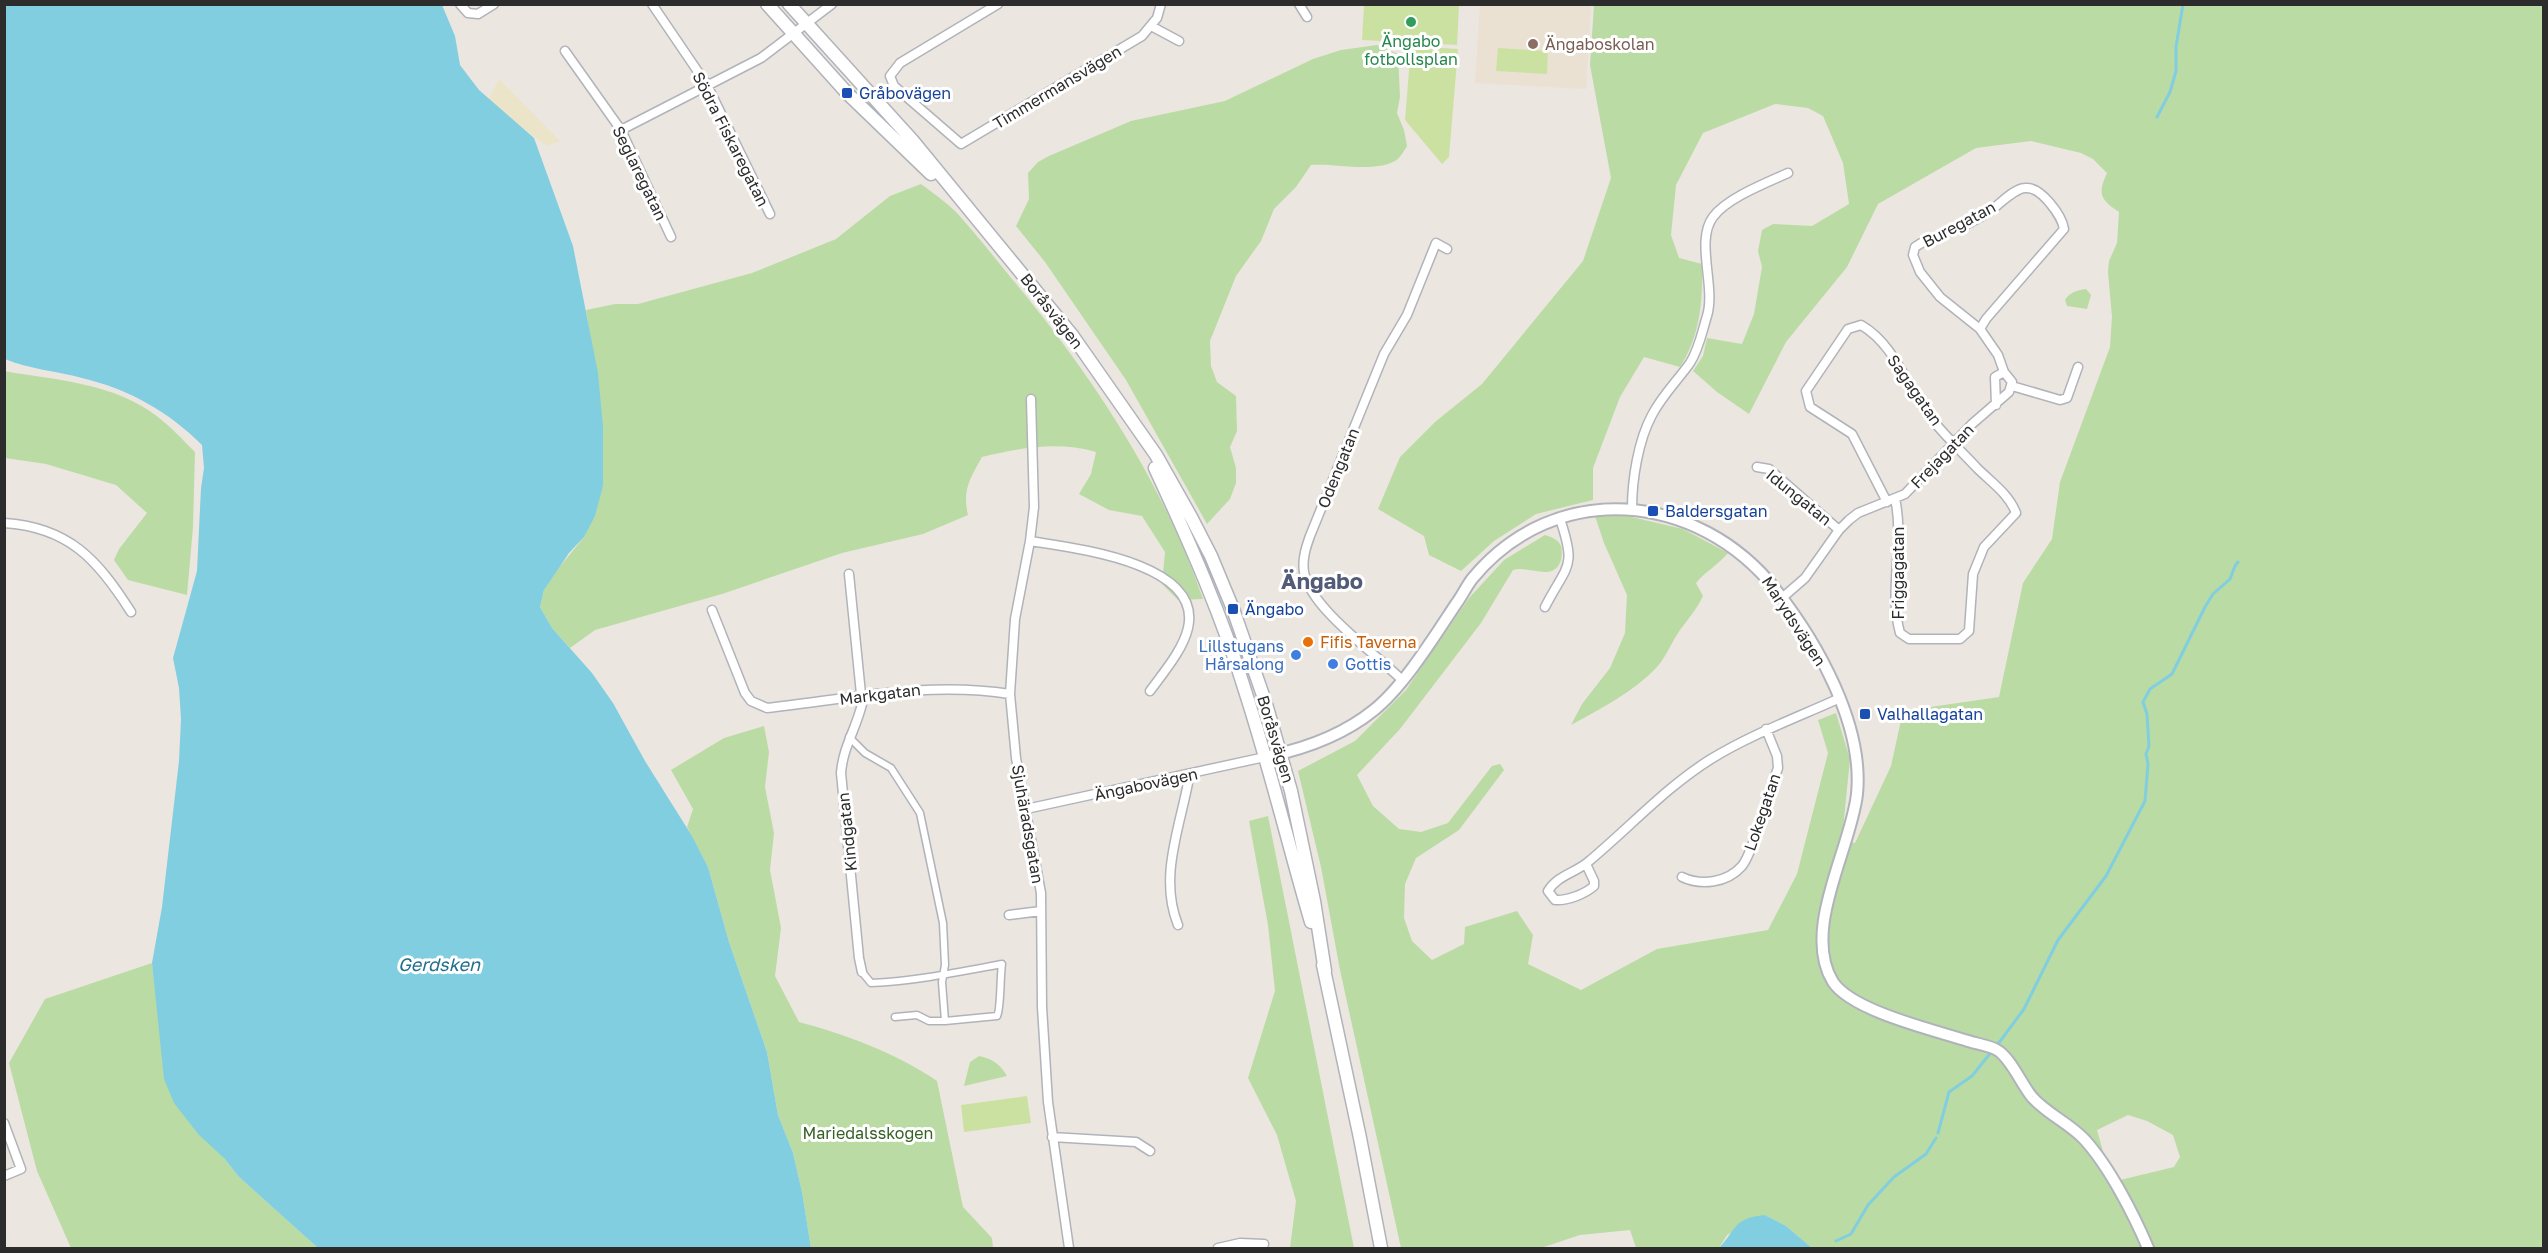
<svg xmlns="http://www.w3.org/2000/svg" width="2548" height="1253" font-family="'Golos Text',sans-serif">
<rect width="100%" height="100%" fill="#ece6e0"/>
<path fill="#ebe1d2" d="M1480,5H1591L1586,89L1475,83Z"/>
<path fill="#bbdba4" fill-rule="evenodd" d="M1594,5H2543V1248H1812L1786,1226L1765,1215L1727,1235L1719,1248H1636L1630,1230L1580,1235L1541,1248H1401L1340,970L1321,867L1298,771L1355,741L1406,690L1469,598L1504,560L1545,535C1551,537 1558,539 1561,546C1562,550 1562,556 1561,560C1554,583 1528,565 1513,570L1481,623L1400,729L1357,775L1373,806L1399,829L1421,832L1448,823L1492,766L1500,764L1504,770L1459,830L1416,858L1405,884L1404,918L1412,941L1432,960L1464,944L1465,927L1517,911L1533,935L1528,964L1581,990L1657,949L1768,930L1797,874L1828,753L1818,720L1836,713L1850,759L1842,839L1855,843L1891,766L1903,711L1999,697L2023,583L2052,539L2060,482L2110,347L2112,317L2108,272L2109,261L2117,243L2119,212C2099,199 2098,193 2107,173L2093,159L2081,153L2031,141L1976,148L1878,204L1847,267L1786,342L1749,414L1717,392L1693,371L1703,356L1707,338L1742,344L1754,314L1762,267L1758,251L1762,230L1773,224L1812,226L1849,204L1843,163L1823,116L1808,108L1775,104L1703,133L1676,185L1671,235L1679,258L1702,264C1703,301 1700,336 1680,367L1644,357L1620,397L1593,468V500L1536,514L1494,541L1461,571L1429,555L1424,536L1378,509L1400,457L1435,422L1482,384L1583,261L1611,178L1590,65ZM2128,1115L2147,1121L2173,1135L2180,1157L2174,1167L2116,1181L2104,1155L2097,1130Z
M1377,45L1398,54L1400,97L1397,113L1404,130L1407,146C1404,151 1400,158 1395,161C1373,173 1335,163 1311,165L1296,187L1274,209L1261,241L1236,276L1210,341L1211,366L1217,382L1236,396L1237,431L1230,447L1236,468V483L1230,499L1207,524L1126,380L1045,262L1016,226L1029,199L1028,173L1038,162L1049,156L1131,121L1225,101L1313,59L1341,50Z
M921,184C933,193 946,202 957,213C976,234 994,257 1012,279C1091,374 1163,482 1203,599L1178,600L1162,584L1165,552L1142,516L1109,510L1079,494L1091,474L1096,452C1057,441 1020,448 982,457C970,479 962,490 968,515L923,534L842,553L722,594L595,630L570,648L552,628L540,607L544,590L553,575L584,537L603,486L600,400L586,310L615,304H638L752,273L836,239L890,196Z
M2086,289L2091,295L2087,309L2067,306L2065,300C2069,293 2077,290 2086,289Z
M4,371C56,380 115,383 158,417C171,427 183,440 195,452L193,527L187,595L128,580L114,560L119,549L147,513L116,485L46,464L5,458Z
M1623,515L1683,529L1728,553C1718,565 1705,572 1696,583L1703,596C1697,609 1688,619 1680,630C1673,640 1668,652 1661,662C1642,687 1599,710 1571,725L1582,704L1610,668L1625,633L1627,595L1604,543L1595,516Z
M764,726L769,752L765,787L774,833L770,870L781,928L775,976L799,1022C847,1035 896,1053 937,1081L963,1207L992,1238L993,1248H811L802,1192L793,1153L778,1115L767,1052L729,942L708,867L687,827L693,809L671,770L724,738Z
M1268,816L1354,1248H1290L1296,1201L1277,1135L1248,1078L1275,991L1268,925L1249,821Z
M152,963L157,1003L224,1158L239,1177L318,1248H71L37,1171L9,1063L45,999Z
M979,1056C993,1059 1000,1064 1007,1076L964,1086L970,1062Z"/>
<path fill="#ece4c8" d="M499,79L560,141L547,146L487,102Z"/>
<path fill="#cbe1a1" d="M1364,5H1459L1457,45L1362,40Z
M1411,46L1458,49L1449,157L1442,164L1405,120Z
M1498,48L1548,51L1547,74L1496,71Z
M1027,1096L1031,1123L964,1132L961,1105Z"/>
<path fill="#81cee0" d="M4,5H442L455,36L460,65L479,90L534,138L573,246L598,373L603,427V486L595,516L584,537L569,553L544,590L540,607L552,628L592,673L613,703L645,761L692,836L708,867L729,942L767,1052L778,1115L793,1153L802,1192L811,1248H318L239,1177L224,1158L199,1135L174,1103L164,1079L152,963L162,907L179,761L181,719L179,688L173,658L197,571L201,488L204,468L202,445C168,411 128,389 82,378C56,371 29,369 5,359Z
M1765,1215L1786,1226L1812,1248H1719C1737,1229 1733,1218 1765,1215Z"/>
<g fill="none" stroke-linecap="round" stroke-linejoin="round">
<path stroke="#81cee0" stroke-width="3" d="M2157,117L2170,92L2176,71V47L2183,4
M1998,1044L2024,1009L2058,940L2106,876L2145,801L2148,764L2146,754L2149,746L2147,714L2143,702L2150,689L2172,674L2205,607L2213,594L2230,579L2235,566L2238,562
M1938,1133L1949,1092L1972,1076L1992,1051
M1836,1241L1851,1234L1868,1205L1894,1177L1926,1154L1936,1138"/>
<g stroke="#b1b3bb" stroke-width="9">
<path id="pedestrian" d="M849,737L865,753L891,768L920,813L943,923L945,965L942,982L945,1021L997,1016C1001,1010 1000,976 1002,964C959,972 916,981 871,983L862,972
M895,1017L917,1015L929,1021H945"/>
</g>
<g stroke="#b1b3bb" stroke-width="11">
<path id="minor" d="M460,4L468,13L478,14L494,4
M652,4L707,85L770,214
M998,4L900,63L890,76L894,86L961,144L1142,36L1157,18L1161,4
M1299,4L1307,17
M1151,26L1179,41
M565,51L621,130L671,237
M621,130L761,58L832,4
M2012,386L2060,400L2067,398L2078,367
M1031,399L1034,507L1030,541L1015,619L1010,694L1016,758L1041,893L1042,1007L1048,1102L1069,1248
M1996,405L1995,377L2004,372
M1757,467L1769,469L1839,530
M1887,502L1852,434L1810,407L1806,391L1848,329L1861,325C1894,344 1906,384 1927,413C1941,432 1961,451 1977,468C1991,482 2009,494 2016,513L1984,547L1973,574L1969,631L1960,639H1909L1900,633C1888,590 1905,542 1895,499
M1632,509C1632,480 1638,441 1652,415C1662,396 1677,381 1690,363C1699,349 1702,332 1707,316C1716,287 1695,241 1713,217C1727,198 1766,183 1788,173
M4,523C69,527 98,560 131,612
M1030,541C1072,548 1203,562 1188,628C1183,650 1163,673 1150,691
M849,574L862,704C856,729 843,747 841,773L859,958L862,972
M1782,598L1805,578L1839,530L1849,520L1858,513L1905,494L1972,424L2009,392L2012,382L2004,372L1998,355L1980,329L1940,297L1920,272L1913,255L1915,247L1923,242C1946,232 1974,224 1994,208C2003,201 2014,189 2025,188C2041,186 2062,216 2064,229L1986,319L1980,329
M1545,607C1567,564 1577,569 1560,519
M712,610L745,693L751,701L767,708C848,699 928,681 1010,694
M1402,680C1375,653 1310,608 1304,572C1302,559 1306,547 1310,536L1384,354L1407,315L1436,243L1447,249
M1026,809L1265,757
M1586,864L1594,881V886C1585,894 1567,901 1555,900L1548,891C1558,875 1575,873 1588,862C1629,828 1666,787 1711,759C1752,734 1796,718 1840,698
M1682,877C1701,886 1727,883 1742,866C1754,851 1770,789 1778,768L1777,756L1766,729
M1009,915L1041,911
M1178,925C1159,878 1179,830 1188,783L1187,776
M4,1123L21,1169L4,1176
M1052,1137L1136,1142L1150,1151
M1218,1248L1240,1243L1264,1244"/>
</g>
<g stroke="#b1b3bb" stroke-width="14">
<path id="tertiary" d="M1265,757C1305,749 1342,736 1374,710C1404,686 1434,637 1456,604C1462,596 1466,587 1472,579C1555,478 1698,491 1776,590C1817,642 1864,725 1857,794C1851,849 1801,930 1833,982C1852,1011 1934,1030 1968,1041C1977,1044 1988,1045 1997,1050C2010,1057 2022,1085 2032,1097C2047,1114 2069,1123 2084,1139C2109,1166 2134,1215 2148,1248"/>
</g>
<g stroke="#b1b3bb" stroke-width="15">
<path id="secondary" d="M767,4L847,93L931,174
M789,4L913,141L1072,335L1156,455L1191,517L1211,556L1233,609L1266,704L1291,791L1314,901L1325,971
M1155,468C1190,543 1223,618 1247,697C1271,772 1289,847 1311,922
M1323,965L1360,1138L1381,1248"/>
</g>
<use href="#pedestrian" stroke="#fff" stroke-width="6"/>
<use href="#minor" stroke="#fff" stroke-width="8"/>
<use href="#tertiary" stroke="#fff" stroke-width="10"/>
<use href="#secondary" stroke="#fff" stroke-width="12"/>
</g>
<circle fill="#2e9e5b" stroke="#fff" stroke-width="2" cx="1411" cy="22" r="6"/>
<circle fill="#8d6e63" stroke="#fff" stroke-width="2" cx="1533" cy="44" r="6"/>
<g fill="#1a4fb4" stroke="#fff" stroke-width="2">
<rect x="841" y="87" width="12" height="12" rx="3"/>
<rect x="1647" y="505" width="12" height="12" rx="3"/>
<rect x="1227" y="603" width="12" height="12" rx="3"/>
<rect x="1859" y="708" width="12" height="12" rx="3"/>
</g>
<circle fill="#e8710a" stroke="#fff" stroke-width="2" cx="1308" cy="642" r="6"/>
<g fill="#3f7fe0" stroke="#fff" stroke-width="2">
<circle cx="1296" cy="655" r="6"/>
<circle cx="1333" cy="664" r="6"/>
</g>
<g text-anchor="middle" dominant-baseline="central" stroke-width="6" stroke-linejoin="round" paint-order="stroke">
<g font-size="16" fill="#27864d" stroke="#fff">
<text x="1411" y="41">Ängabo<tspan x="1411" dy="18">fotbollsplan</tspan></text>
</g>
<g font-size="16" fill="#785e54" stroke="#fff" text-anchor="start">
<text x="1545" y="44">Ängaboskolan</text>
</g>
<g font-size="16" fill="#2c2c2c" stroke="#fff">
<text transform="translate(1057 87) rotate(-31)">Timmermansvägen</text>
<text transform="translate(731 139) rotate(63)">Södra Fiskaregatan</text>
<text transform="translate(640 173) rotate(64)">Seglaregatan</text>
<text transform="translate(1959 224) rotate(-28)">Buregatan</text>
<text transform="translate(1052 311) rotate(52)">Boråsvägen</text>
<text transform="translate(1915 390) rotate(55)">Sagagatan</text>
<text transform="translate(1942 456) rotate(-46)">Frejagatan</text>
<text transform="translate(1338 468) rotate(-68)">Odengatan</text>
<text transform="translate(1799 497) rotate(39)">Idungatan</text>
<text transform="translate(1898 573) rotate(-90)">Friggagatan</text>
<text transform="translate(1794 621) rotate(57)">Marydsvägen</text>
<text transform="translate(880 694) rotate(-7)">Markgatan</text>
<text transform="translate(1276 739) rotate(73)">Boråsvägen</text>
<text transform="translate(1146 784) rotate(-12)">Ängabovägen</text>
<text transform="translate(1762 812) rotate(-71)">Lokegatan</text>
<text transform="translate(1028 824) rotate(80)">Sjuhäradsgatan</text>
<text transform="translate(847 832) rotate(-96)">Kindgatan</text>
</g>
<g font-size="16" fill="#164399" stroke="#fff" text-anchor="start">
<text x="859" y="93">Gråbovägen</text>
<text x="1665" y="511">Baldersgatan</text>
<text x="1245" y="609">Ängabo</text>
<text x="1877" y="714">Valhallagatan</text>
</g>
<g font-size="16" fill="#c56008" stroke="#fff" text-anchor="start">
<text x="1320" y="642">Fifis Taverna</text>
</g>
<g font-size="16" fill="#366cbe" stroke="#fff" text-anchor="end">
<text x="1284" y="646">Lillstugans<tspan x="1284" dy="18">Hårsalong</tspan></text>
<text x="1345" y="664" text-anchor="start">Gottis</text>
</g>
<g font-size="16" fill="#356124" stroke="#fff">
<text x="868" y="1133">Mariedalsskogen</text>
</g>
<g font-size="18" font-style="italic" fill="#1f6f8d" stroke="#fff">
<text x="439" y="964">Gerdsken</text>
</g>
<g font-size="22" font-weight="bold" fill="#525b78" stroke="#fff">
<text x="1322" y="580">Ängabo</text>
</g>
</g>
<rect width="2548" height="1253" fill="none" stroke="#2c2c2c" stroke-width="12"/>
</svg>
